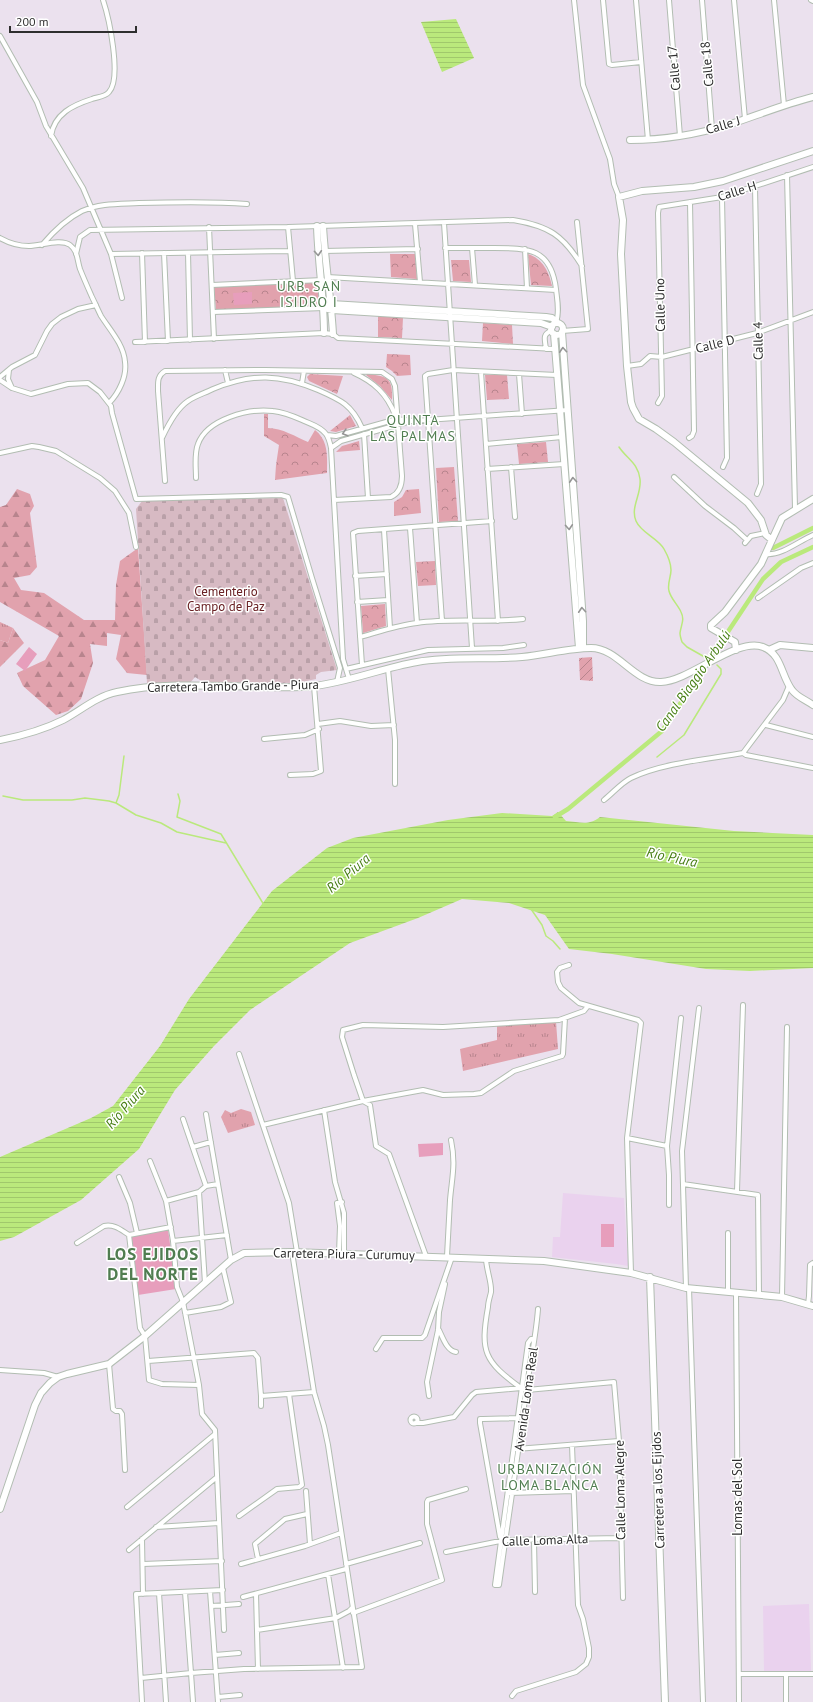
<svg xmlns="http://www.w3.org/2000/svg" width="813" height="1702" font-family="'PT Sans',sans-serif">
<defs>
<pattern id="grass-tufts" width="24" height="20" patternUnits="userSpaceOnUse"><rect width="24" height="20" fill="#e1a2ad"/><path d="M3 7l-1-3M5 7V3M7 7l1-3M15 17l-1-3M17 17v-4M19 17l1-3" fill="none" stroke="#b7848d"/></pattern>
<pattern id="forest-firs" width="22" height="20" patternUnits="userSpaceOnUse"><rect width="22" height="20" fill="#e1a2ad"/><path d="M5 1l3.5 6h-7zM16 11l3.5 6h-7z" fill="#b7848d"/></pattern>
<pattern id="cemetery-stones" width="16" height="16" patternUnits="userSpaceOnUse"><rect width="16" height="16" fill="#d7bac3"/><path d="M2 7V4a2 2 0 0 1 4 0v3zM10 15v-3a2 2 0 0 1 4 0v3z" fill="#b9a0a8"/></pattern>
<pattern id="park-crowns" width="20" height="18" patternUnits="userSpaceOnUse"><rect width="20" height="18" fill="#e1a2ad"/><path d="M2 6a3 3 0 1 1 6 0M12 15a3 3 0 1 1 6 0" fill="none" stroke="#b7848d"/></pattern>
<pattern id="garden-furrows" width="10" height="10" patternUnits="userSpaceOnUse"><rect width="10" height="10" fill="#e1a2ad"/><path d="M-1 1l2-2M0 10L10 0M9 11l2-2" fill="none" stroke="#b7848d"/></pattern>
<pattern id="water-rules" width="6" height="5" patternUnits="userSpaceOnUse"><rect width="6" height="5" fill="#bae97c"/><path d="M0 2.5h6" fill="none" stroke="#a0c86c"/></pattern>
</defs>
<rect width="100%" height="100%" fill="#ebe1ee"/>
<path fill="#ead2ee" d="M563,1193L624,1198L628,1266L616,1264L552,1257L553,1237H560Z
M809,1604L811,1671L764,1672L763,1606Z"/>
<path fill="url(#grass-tufts)" d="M0,622L13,628L8,643L0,640Z
M556,1022L558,1049L463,1071L460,1049L497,1040V1026Z
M241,1109L251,1112L255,1125L228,1133L221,1117L225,1110L231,1113Z"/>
<path fill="url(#forest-firs)" d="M17,489L30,494L34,506L30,513L37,567L30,575L14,578L21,590L44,593L84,620H115L116,585L120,561L138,548L147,675L127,673L116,659L121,635L107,633V646L90,644L93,663L81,699L68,711L56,715L23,686L17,673L45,660L59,636L0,602V507L6,505Z
M13,628L24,643L0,667V640L8,643Z"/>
<path fill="url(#cemetery-stones)" d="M283,498L337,670L321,672L316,675V679L297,683L203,682L195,677L190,683H147L136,509L142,501Z"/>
<path fill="url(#park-crowns)" d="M390,254H415L417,279L391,277Z
M528,254C543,259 549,272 552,286L531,285Z
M451,260H469L471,282L453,281Z
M316,281L321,307L216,310L214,286Z
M378,316L403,318L402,338L378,337Z
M483,323L512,325L513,344L482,341Z
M387,354L410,355L411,375L397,376L392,371L386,367Z
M310,374L343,376L337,394L309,381L307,377Z
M367,374C388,376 393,378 392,400L380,386L366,375Z
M485,375H507L509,399L487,400Z
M264,414H268V428C282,428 296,437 308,442L315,430C329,441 327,457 327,473L275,480L276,465L279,445L264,436Z
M350,415L356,426L336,432L330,431Z
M359,441L360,450L336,452L342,446Z
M546,442L548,462L519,464L517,444Z
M454,467L458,521L439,522L436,468Z
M419,489L421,513L394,516V502L402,497L406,490Z
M435,561L436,585L418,586L416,562Z
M385,604L386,626L363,633L361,606Z"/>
<path fill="url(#garden-furrows)" d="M592,657L593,681L580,680L579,658Z"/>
<path fill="#e79ebc" d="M252,292V304L234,305L233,293Z
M29,647L37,654L25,671L16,664Z
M443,1143V1155L419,1157L418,1144Z
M601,1224H614V1247H601Z
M168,1229L176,1289L138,1295L130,1237Z"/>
<path fill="url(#water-rules)" d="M456,19L474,58L442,72L421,22Z
M558,812L566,821C580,822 589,826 600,817L734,831L813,835V968L750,971L706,969L612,954L569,949L545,915L509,903L462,899L418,918L350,943L250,1010L214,1046L175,1090L139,1149L81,1200L14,1237L0,1241V1157L91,1118L113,1106L160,1046L189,999L272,891L327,848L353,838L448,820L502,813L552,816Z"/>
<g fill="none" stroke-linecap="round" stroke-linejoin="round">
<path stroke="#bae97c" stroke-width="1.5" d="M619,447C627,459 638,463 640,479C642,494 630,507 636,521C641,533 658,538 664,549C668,556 671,562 671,570C671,577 667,584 669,591C671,599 678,605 681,612C685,620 681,625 680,633C680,636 681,639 682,642L687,647L710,660
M657,757L684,735L721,674V669L717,665
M178,794L180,801L177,817L221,834L264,905
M3,796L23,800H72L85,798L109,801L116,803L136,815L161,823L177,832L226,843
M116,803L119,795L124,756
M531,909L542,925L546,936L553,941L560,949"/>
<path stroke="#bae97c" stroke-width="4.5" d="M773,548L813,528
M555,817L568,809L662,731L763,579L781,562L813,547"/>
<g stroke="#b2bdb2" stroke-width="6">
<path id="street" d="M574,0L583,85L610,159L614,184L619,197
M603,0L609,64L612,65L641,62
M636,0L648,140
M669,0L680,136
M702,0L712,129
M734,0L745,119
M774,0L784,105
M811,0L813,1
M0,36L37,102L46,126L83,188L111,254L122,298
M51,136C54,114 73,105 92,99C97,97 105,97 109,92C122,78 109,18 103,0
M787,175L795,508
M755,187L761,484L757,494
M722,197L727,458L723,467
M444,223L472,648
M415,224L420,282
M209,227L214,339
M288,227L293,281
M0,238C9,243 18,246 29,246C40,246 61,238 70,245C78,251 77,260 80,269C84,279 88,288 92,297C95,303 98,310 101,316C110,330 124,345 125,362C127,376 119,393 109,403
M42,245C53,232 66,219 82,211C100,203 119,204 139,203C175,202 211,201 247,204
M445,248C461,248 478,248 494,248C528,248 551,248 556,289C557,299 560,312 556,322
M472,248L475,285
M525,249L527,288
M324,251L418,249
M142,253L145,342
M164,253L168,341
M188,253L190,340
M76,254L80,237L90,230L288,227L513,220C549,226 563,235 582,266
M111,254L290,251
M327,277L556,290
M212,285L323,280
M213,312L324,308
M562,331L588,329L577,222
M135,342L324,333L333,334L338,338L555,349
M546,349C545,340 542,334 551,331
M627,366L641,364L650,356L662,357L757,333L813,312
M9,370L8,379L12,388
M225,370L228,383
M481,372L498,621
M354,373C374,382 387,394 395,415
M519,374L522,414
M0,377L12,367L35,355L47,331L52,324L61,317L78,309L96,305
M0,380L12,388L31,394L68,384L88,383L100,392L111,406L112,413L136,499L281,495L288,497L312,578L340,668L337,682
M302,383L304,371
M658,403L662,396L658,213L659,207L722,197L813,167
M364,434L368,498
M327,435L336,436L397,419L413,421L568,410
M162,438C168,425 176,409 188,401C195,396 205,393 213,389C252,373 280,374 318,390C341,400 352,405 362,428
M689,438L692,436L694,431L690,202
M486,444L562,437
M331,448L341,441L411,421
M0,453L32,446L39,447L56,451L100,478L115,491L129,513L136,547
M511,467L515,517
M487,469L564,464
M674,477L705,506L734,528L747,540
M196,478C196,467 194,454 198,444C207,419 249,408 273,411C283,412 293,416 302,420C310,424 320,426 326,434C329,438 330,443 331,448L343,659L349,679
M165,481L158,391C158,382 157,376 165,371L265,370L382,372L392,379L395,386L402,476C402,485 400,493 391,497L334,500
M410,528L417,623
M384,530L390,628
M745,543L751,536L765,533
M766,554C781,556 799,541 813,535
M355,576L387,574
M758,598L801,568L813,563
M357,602L388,600
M442,621L425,376L428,374L453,370L557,375
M360,637C378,632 398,625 417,623C452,618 487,623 523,619
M362,665L353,533L358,531L492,521
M346,669L428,650L503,648L524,645
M388,669L395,740V784
M318,724L340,721L371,726L394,725
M766,725L813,737
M264,739L305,735L319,729
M743,753L783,700L789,686
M290,775L313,774L321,771L314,686
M604,800C613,793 621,783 631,778C662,763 709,759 743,753L746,755L813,768
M569,965L560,968L557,972L558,982L561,988L579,1003L638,1020L641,1023L627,1138L631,1273
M239,1054L289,1203L297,1252
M324,1110L335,1182L344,1213V1253
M206,1114L231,1260
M183,1119L206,1186
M263,1125L363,1101L423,1090L443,1095L474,1094L481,1093L514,1071L562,1056L563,1054L565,1018
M627,1138L667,1146
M193,1147L211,1142
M150,1161L166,1201L173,1241L177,1287L183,1302L194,1359L199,1385L202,1414L215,1430L224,1630
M119,1177L130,1203L137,1233
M683,1184L758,1195L759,1294
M737,1191L743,1005
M199,1192L205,1283
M166,1201L199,1192L206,1186L218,1184
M669,1205V1175L667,1146L681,1018
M129,1235L140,1328L145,1336L149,1380L162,1384L199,1385
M173,1241L227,1235
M77,1243L104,1226C115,1224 121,1230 129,1235L171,1227
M339,1253L340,1226L337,1203L342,1202
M426,1256L389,1154L376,1146L370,1105L363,1101L354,1075L342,1037L343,1030L363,1025L443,1027L559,1020L584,1011L588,1006
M447,1256C448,1237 449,1218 450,1200C452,1177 456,1164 451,1140
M486,1258C486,1269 492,1283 491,1292C490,1297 488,1302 488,1307C480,1352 484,1361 521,1388
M686,1288L682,1151L699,1008
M689,1288L703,1702
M728,1291V1233
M736,1292L739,1702
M782,1297L787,1027
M808,1304L809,1296L810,1265L813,1263
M185,1313L221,1307L231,1302L223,1268
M439,1330C443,1338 447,1351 456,1352
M534,1339H531L528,1343L495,1585H499C508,1520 518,1456 526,1391C530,1364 536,1336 538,1309
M376,1349L383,1338H422L425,1335L452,1257
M148,1361L254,1353L258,1358L261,1396
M109,1364L113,1409L116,1411H120L122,1414L125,1470
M0,1370L44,1373L58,1377
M429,1396L427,1382L438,1330L439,1312L445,1284
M261,1406V1396L314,1392
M410.5 1420a3.5 3.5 0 1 1 7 0a3.5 3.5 0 1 1-7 0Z
M415,1423H423L454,1417L472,1395L476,1392L521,1388L527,1390L614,1382L619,1441L623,1598
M516,1449L619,1441
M306,1491L310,1544
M510,1493L573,1491
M127,1507L215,1434
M239,1516L277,1489L299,1487L302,1485L289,1394
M156,1527L219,1523
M500,1537L480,1423V1419H483L518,1418
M142,1539L143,1594
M534,1540L535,1592
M129,1550L217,1477
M446,1552L505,1540L620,1538
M258,1559L255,1544L285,1519L307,1514
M143,1564L222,1561
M241,1564L305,1546L341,1533
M346,1564L420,1543
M328,1574L343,1668
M210,1591L218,1702
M159,1593L166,1702
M256,1594L258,1669
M243,1597L346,1569
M212,1606L239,1604
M353,1613L442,1580L427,1524V1502L428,1500L466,1489
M257,1630L336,1618L349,1611L352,1608
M215,1655L239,1653
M739,1674H813
M786,1674V1702
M141,1678L191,1673L185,1592
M512,1696L516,1691L576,1672L586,1664L589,1657V1648L583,1619L578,1605L572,1445
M218,1697L240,1695
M142,1702L136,1594L223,1590
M193,1702L191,1673L244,1669L362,1667L328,1445L324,1426L314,1392L292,1252"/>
</g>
<g stroke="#b2bdb2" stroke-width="8">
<path id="secondary" d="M630,140C664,140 699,134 731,124C758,115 785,104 813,97
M317,226C318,262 324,298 324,333
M323,226C325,262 331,298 333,334
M551 329a6 6 0 1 1 12 0a6 6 0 1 1-12 0Z
M552,327L541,323L332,310L324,308L331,304L546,317L552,318L558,323
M562,332L583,621V648
M554,334L579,648
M772,540L766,535L761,520L748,503L674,442L656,429L639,419L633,408L631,402L627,366L621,254L623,220L619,197L642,191L694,187L723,181L813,151
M736,650L735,642L711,628V625L725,612L761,564L782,518L813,499
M769,650L780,645L813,648
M0,740C21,736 43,730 63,720C80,711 97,696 117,692C163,682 215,686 261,687C279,687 297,688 314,686C349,682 382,668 417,662C451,656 487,660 522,657C545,655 568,648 591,648C618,648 634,683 661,682C690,681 736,637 763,647C782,654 781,676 792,690C797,697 806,700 813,705
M650,1277L665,1702
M0,1509L35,1405L41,1393L50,1383L58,1377L67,1374L109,1364L145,1336L231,1260L244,1253L292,1252L544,1261L631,1273L686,1288L782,1297L813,1306"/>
</g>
<use href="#street" stroke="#fff" stroke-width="4"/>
<use href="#secondary" stroke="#fff" stroke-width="6"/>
</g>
<defs><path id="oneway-chevron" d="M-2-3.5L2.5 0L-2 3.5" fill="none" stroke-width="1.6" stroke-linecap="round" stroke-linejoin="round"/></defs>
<g stroke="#969696">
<use href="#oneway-chevron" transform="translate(318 253) rotate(86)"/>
<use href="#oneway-chevron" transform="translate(563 350) rotate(-94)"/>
<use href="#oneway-chevron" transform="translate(345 433) rotate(164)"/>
<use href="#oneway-chevron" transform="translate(573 480) rotate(-94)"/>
<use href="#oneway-chevron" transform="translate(569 527) rotate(86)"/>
<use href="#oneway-chevron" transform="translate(582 610) rotate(-94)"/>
</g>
<g text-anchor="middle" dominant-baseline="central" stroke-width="3" stroke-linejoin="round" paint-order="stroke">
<g font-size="13" fill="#2e2e2e" stroke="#fff">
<text transform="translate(707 64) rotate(-95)">Calle 18</text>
<text transform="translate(674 68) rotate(-95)">Calle 17</text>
<text transform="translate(723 125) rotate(-16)">Calle J</text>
<text transform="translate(737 191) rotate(-17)">Calle H</text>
<text transform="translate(660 305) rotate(-91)">Calle Uno</text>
<text transform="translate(758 341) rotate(-91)">Calle 4</text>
<text transform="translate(715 344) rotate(-14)">Calle D</text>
<text transform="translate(233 686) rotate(-1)">Carretera Tambo Grande - Piura</text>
<text transform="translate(344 1254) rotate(1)">Carretera Piura - Curumuy</text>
<text transform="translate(526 1399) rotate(-82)">Avenida Loma Real</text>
<text transform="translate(620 1490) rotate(-91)">Calle Loma Alegre</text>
<text transform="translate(658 1490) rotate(-92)">Carretera a los Ejidos</text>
<text transform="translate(737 1497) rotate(-90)">Lomas del Sol</text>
<text transform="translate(545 1540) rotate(-2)">Calle Loma Alta</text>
</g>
<g font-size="13" fill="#692023" stroke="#fff">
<text x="226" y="591">Cementerio<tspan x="226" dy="15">Campo de Paz</tspan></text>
</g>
<g font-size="14" letter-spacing="1" fill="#507d50" stroke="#fff">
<text x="309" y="286">URB. SAN<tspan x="309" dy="16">ISIDRO I</tspan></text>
<text x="413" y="420">QUINTA<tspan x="413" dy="16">LAS PALMAS</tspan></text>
<text x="550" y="1469">URBANIZACIÓN<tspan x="550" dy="16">LOMA BLANCA</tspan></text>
</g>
<g font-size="14" font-style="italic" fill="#487f15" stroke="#fff">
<text transform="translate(693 681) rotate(-55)">Canal Biaggio Arbulú</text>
<text transform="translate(672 857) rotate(12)">Río Piura</text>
<text transform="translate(348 873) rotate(-40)">Río Piura</text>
<text transform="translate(125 1107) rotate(-49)">Río Piura</text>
</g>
<g font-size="17" font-weight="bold" letter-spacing="1" fill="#507d50" stroke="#fff">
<text x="153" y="1254">LOS EJIDOS<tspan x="153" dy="20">DEL NORTE</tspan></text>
</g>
</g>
<path d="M10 26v6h126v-6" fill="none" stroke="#2e2e2e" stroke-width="2"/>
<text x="16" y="26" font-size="12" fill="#2e2e2e" stroke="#ffffff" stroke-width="3" paint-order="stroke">200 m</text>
</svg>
